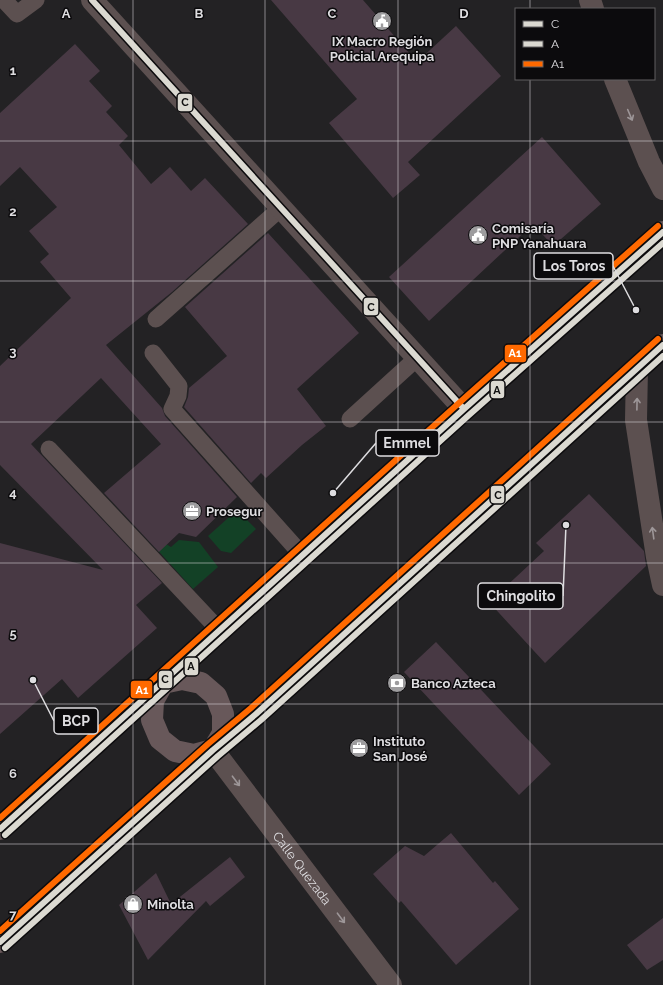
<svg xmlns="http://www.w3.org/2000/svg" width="663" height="985" font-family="Raleway,sans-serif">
<rect width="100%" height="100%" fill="#232224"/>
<path fill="#134126" d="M237,510L256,529L231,553L221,551L208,536Z
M158,539L171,547L179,540L199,542L218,567L193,589L153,545Z"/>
<path fill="#483944" d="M271,0H363L417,62L456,26L501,76L408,162L420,175L393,198L329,123L357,99Z
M75,44L100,71L89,81L112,106L106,112L128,136L119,145L151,184L170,167L191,191L205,178L248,224L172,292L106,345L162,408L165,416L237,497L196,537L179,533L159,552L104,493L161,444L101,378L31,444L162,583L136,605L157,628L78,698L62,679L0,734V543L103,570L0,465V366L71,298L40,262L49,254L29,231L57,207L20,167L0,186V113Z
M542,137L601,204L553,246L533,224L429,321L389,277Z
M268,233L359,333L297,389L326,426L302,445L266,478L261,473L251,483L184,407L188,397L189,388L227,356L185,307Z
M589,494L644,551L646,566L545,663L489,602L544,551L536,543Z
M436,642L551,764L519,795L404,672Z
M451,833L493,883L495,881L519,909L456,965L401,901L399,903L373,874L405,846L424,856Z
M230,857L245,877L210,906L206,901L148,960L119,905L156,873L171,904Z
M663,918V960L647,970L627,945Z"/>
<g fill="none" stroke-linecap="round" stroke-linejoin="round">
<path stroke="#5c5050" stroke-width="17" d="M4,0L17,14L36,0
M156,319L281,208
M153,353L179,386L178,396L172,409L303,556
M350,419L417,358
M49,449L220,631"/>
<path stroke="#5c5050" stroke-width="22" d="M590,0L593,9
M615,79L649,162L663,189
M637,368L636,420L657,557L663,585"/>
<g stroke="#5c5050" stroke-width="22">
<path d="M92,0L464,409"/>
<path id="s1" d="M213,750L391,985"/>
</g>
<path stroke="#68585a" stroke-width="22" d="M182,679L201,683L216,696L223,714V733L213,750L194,755L175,751L160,739L152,720L153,701L163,683Z
M0,829L303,556L464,409L570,316L663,232
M0,942L213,750L256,714L663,345"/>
<g stroke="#0c0b0d" stroke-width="9">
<path id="bus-1" d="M92,0L464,409
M0,829L464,409L663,232
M0,942L213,750L256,714L663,345"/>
</g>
<g stroke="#0c0b0d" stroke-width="9">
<path id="bus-2" d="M5,835L469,415L663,243
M5,948L218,756L261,720L663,356"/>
</g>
<g stroke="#0c0b0d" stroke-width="9">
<path id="bus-3" d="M0,818L459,403L658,226
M0,931L208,744L251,708L658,339"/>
</g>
<use href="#bus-1" stroke="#dbd9d1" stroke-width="6"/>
<use href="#bus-2" stroke="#dbd9d1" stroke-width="6"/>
<use href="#bus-3" stroke="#ff6900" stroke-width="6"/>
</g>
<defs><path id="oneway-shaft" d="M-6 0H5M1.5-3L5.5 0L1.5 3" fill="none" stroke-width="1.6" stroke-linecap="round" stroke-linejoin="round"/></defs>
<g stroke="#9d9698">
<use href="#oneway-shaft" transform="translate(630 115) rotate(67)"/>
<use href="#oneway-shaft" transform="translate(637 404) rotate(-89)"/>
<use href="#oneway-shaft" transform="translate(653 533) rotate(-98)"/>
<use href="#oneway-shaft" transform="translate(236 781) rotate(53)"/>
<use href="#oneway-shaft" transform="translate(341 918) rotate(53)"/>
</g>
<path fill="none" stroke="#dedde0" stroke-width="1" stroke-opacity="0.55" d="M133,0V985M265,0V985M398,0V985M530,0V9M530,79V985M0,141H663M0,281H663M0,422H663M0,563H663M0,704H663M0,844H663"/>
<defs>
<g id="civic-disc" transform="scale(1)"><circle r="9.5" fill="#9d9c9e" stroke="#0c0b0d"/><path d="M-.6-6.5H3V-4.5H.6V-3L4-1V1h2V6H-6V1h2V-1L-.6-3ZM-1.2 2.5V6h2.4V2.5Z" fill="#fff"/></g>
<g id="office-disc" transform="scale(1)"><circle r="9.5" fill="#9d9c9e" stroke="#0c0b0d"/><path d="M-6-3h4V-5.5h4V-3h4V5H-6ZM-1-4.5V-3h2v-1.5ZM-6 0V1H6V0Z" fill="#fff"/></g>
<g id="bank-disc" transform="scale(1)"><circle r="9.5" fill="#9d9c9e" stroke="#0c0b0d"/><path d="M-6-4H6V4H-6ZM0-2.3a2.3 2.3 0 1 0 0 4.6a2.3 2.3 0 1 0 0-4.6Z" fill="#fff"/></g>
<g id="shop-disc" transform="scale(1)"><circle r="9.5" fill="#9d9c9e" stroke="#0c0b0d"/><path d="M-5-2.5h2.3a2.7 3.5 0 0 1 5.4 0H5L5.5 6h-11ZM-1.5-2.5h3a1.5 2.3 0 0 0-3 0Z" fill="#fff"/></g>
</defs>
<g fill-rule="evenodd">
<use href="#civic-disc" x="382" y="21"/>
<use href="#civic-disc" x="478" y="235"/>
<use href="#office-disc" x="192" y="511"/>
<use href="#bank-disc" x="397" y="683"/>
<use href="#office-disc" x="359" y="748"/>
<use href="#shop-disc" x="133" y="904"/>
</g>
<g text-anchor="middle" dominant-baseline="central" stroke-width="3" stroke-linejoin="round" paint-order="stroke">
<g font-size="13" font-weight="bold" fill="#dedde0" stroke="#0c0b0d" text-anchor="start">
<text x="382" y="41" text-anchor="middle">IX Macro Región<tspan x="382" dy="15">Policial Arequipa</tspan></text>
<text x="492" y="228">Comisaría<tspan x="492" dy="15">PNP Yanahuara</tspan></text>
<text x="206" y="511">Prosegur</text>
<text x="411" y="683">Banco Azteca</text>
<text x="373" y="741">Instituto<tspan x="373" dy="15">San José</tspan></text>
<text x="147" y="904">Minolta</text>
</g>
<g font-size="13" fill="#dedde0" stroke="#0c0b0d">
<text stroke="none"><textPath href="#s1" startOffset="148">Calle Quezada</textPath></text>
</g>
</g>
<g font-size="13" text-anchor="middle" font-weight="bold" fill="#dedde0" stroke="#0c0b0d" stroke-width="3" stroke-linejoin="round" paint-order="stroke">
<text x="66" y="18">A</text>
<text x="199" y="18">B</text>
<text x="332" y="18">C</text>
<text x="464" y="18">D</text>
<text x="13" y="75">1</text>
<text x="13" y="216">2</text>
<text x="13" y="356">3</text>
<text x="13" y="497">4</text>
<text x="13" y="638">5</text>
<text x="13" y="778">6</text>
<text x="13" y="919">7</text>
</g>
<path fill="none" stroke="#dedde0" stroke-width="1.5" d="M636 310L613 266M333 493L376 443M566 525L563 596M33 680L54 721"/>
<g fill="#dedde0" stroke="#0c0b0d" stroke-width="1.5">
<circle cx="636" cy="310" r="4"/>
<circle cx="333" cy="493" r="4"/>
<circle cx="566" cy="525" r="4"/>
<circle cx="33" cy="680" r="4"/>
</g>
<g fill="#0c0b0d" stroke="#dedde0" stroke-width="1.5">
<rect x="534" y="253" width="79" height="26" rx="4"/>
<rect x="376" y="430" width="63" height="26" rx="4"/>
<rect x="478" y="583" width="85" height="26" rx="4"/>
<rect x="54" y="708" width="44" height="26" rx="4"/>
</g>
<g font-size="14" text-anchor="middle" font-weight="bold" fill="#dedde0">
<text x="574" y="271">Los Toros</text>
<text x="407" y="448">Emmel</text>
<text x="521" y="601">Chingolito</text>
<text x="76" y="726">BCP</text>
</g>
<g stroke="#0c0b0d" stroke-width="1.5">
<rect x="177" y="93" width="16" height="19" rx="4" fill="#dbd9d1"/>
<rect x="363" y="297" width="16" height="19" rx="4" fill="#dbd9d1"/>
<rect x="504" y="344" width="23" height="19" rx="4" fill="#ff6900"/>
<rect x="490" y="380" width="15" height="19" rx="4" fill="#dbd9d1"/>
<rect x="490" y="485" width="15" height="19" rx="4" fill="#dbd9d1"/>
<rect x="184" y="657" width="15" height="19" rx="4" fill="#dbd9d1"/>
<rect x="158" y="670" width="15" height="19" rx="4" fill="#dbd9d1"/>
<rect x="130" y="680" width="23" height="19" rx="4" fill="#ff6900"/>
</g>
<g font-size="11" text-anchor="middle" font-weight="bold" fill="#fff">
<text x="515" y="357">A1</text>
<text x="142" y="694">A1</text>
</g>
<g font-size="11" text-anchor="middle" font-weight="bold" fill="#111">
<text x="185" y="106">C</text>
<text x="371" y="311">C</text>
<text x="497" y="394">A</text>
<text x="498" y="499">C</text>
<text x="191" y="670">A</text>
<text x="165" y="683">C</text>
</g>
<rect x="515" y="8" width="140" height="72" fill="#0c0b0d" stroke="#605f61"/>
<rect x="523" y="21" width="20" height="6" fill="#dbd9d1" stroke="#605f61"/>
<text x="551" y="28" font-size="12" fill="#dedde0">C</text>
<rect x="523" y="41" width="20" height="6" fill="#dbd9d1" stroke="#605f61"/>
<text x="551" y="48" font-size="12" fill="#dedde0">A</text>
<rect x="523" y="61" width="20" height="6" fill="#ff6900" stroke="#605f61"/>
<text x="551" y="68" font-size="12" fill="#dedde0">A1</text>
</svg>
